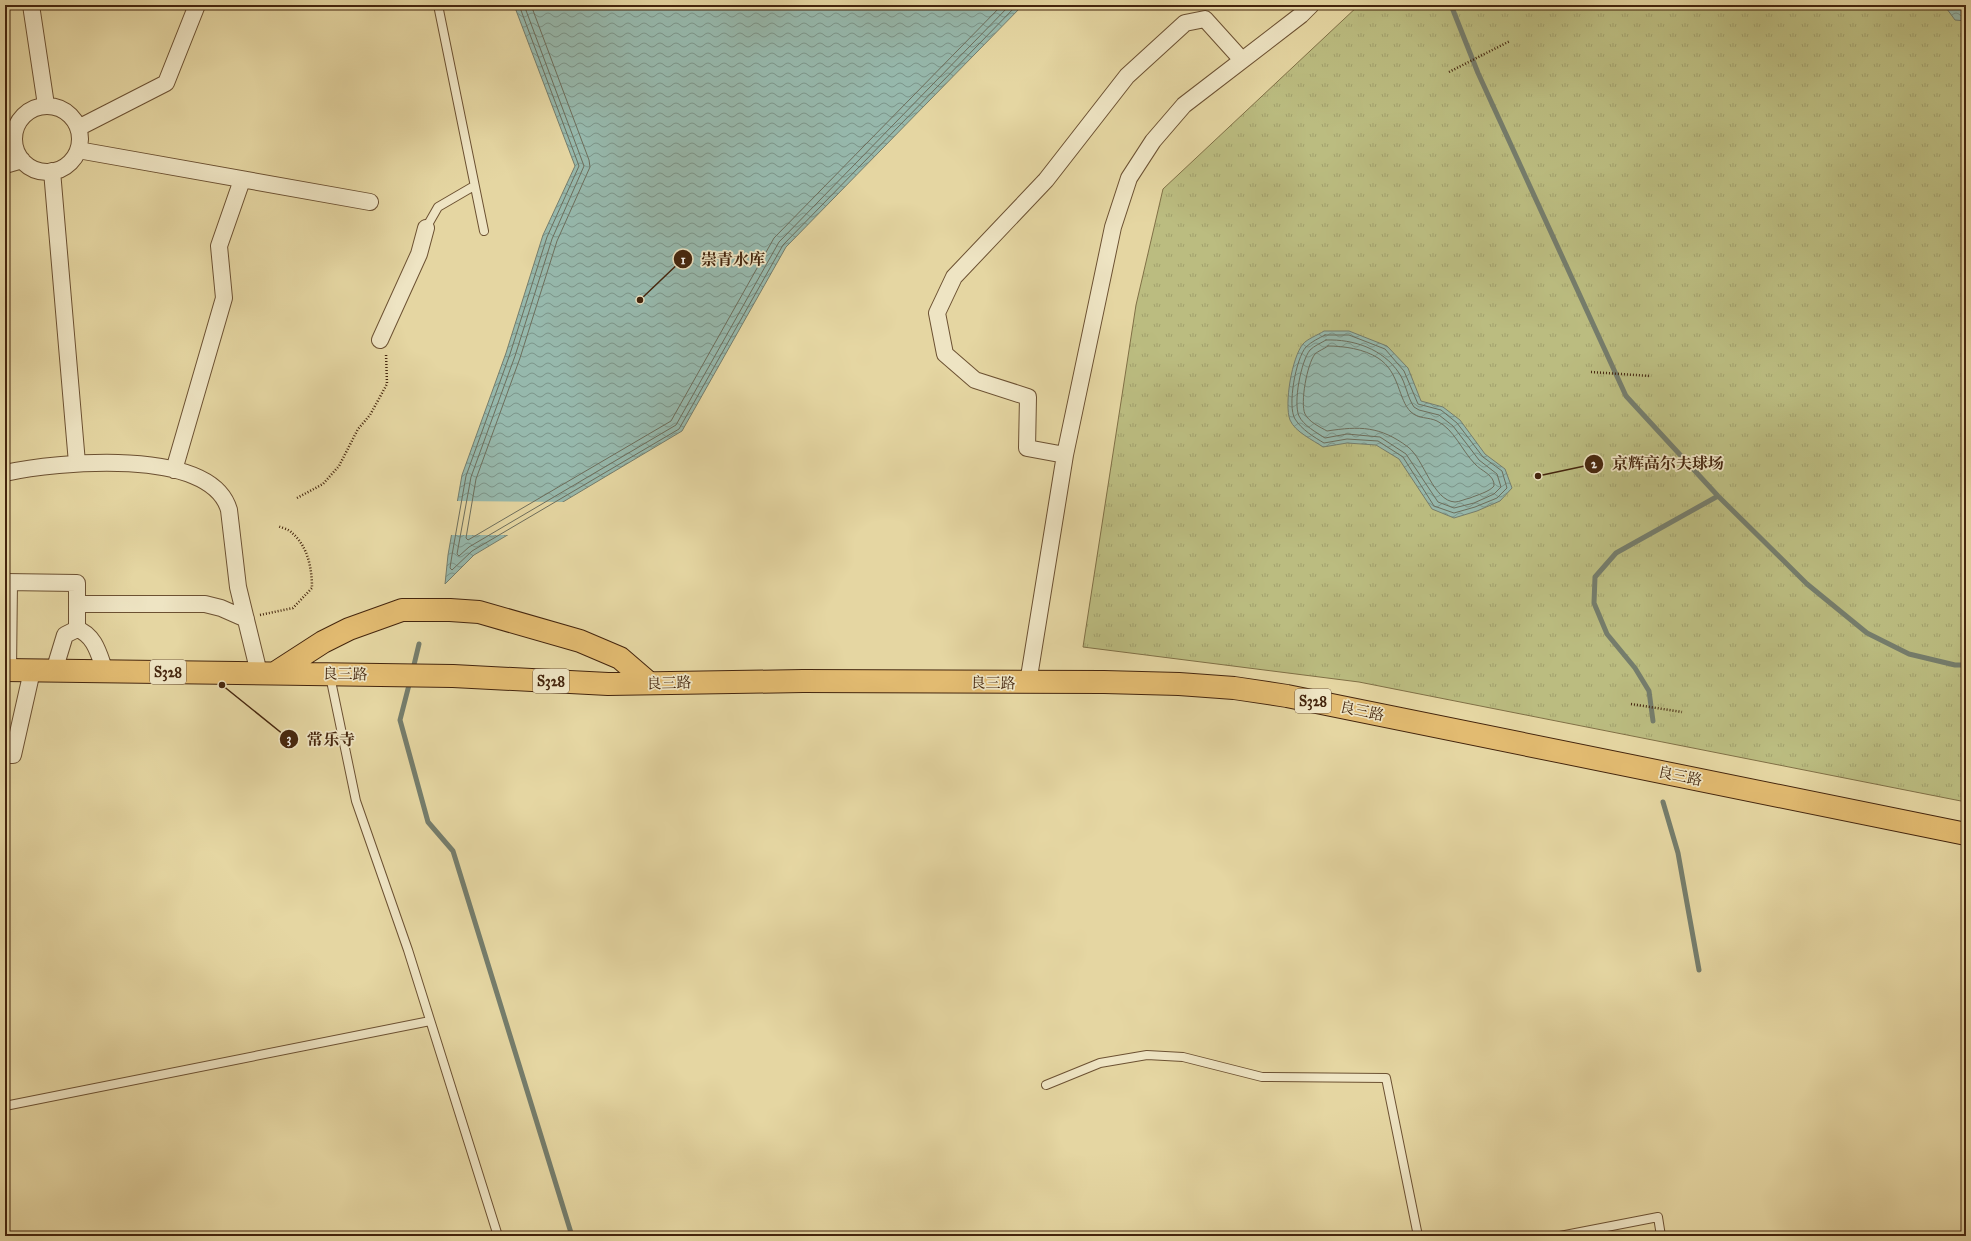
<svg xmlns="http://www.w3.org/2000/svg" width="1971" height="1241" font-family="'IM FELL Great Primer','Noto Serif SC',serif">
<defs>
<pattern id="grass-tufts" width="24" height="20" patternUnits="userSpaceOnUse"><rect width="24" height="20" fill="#bbbc80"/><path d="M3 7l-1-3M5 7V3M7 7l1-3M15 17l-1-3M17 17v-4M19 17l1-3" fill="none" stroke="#a2a16d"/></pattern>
<pattern id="water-waves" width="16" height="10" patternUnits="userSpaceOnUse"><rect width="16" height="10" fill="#96b8ac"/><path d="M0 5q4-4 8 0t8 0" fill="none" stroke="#7c958a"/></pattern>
</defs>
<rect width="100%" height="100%" fill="#e5d6a2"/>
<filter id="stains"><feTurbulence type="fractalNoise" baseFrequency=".005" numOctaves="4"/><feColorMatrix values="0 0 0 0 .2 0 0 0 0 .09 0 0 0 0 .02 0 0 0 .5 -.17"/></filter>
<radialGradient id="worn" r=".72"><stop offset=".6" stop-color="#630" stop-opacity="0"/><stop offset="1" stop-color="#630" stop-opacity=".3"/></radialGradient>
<path fill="url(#grass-tufts)" stroke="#807046" d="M1359,5H1966V802L1359,682L1083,647L1136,305L1163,189Z"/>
<path fill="url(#water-waves)" stroke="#757d6c" d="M514,5H1023L786,247L682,431L474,555L445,584L448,555L462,475L506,353L543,235L575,166Z
M1944,5H1966V21L1955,20Z
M1324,331H1349L1387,346L1408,368L1421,401L1443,407L1460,420L1485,454L1505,469L1512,488L1500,501L1477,511L1454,518L1432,509L1399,459L1376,445L1347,443L1323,447C1313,440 1295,432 1290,420C1284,404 1292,357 1303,344C1307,339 1318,335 1324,331Z"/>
<path fill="#e5d6a2" d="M455,501L564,502V504L512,535H449Z"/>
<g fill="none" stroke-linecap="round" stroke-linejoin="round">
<path stroke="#6d6e5c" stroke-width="1" d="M519,5L579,166L547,237L510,354L466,476L452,555L450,568L452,570L472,551L679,429L783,245L1017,5
M524,5L584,166L552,239L515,356L471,477L457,554L459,556L469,547L676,425L779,242L1010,5
M531,5L589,160L590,167L557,241L520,358L476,479L466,538L468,540L671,421L774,238L1002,5
M1325,335H1349L1385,349L1404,371L1418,404L1441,410L1457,423L1483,457L1502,471L1507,488L1497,498L1475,507L1454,513L1434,506L1403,457L1378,441L1347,439L1324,443C1314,437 1302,430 1295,419C1287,406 1296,358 1306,347C1311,342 1319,338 1325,335Z
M1326,340C1354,339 1383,349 1399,373C1406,383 1407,397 1414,407L1419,410L1439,415L1453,426L1479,460L1497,474L1501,487L1494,494L1474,503L1454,508L1438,502L1406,454L1380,437L1347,434L1325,438C1317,433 1303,425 1299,416C1293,403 1301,361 1310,350C1314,346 1321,343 1326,340Z
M1328,346C1344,346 1364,349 1378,358C1400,372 1398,400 1411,412C1418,419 1429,417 1437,421C1454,429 1462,451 1475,464C1481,471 1495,475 1494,486C1489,492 1477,495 1470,498C1465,499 1459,502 1455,502C1433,501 1424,459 1408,447C1380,426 1360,426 1327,431C1320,427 1309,422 1305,414C1300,403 1307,364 1315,354C1318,351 1324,349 1328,346Z"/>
<path stroke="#757d6c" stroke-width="5" d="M1451,5L1478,73L1626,396L1718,496L1807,584L1867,633L1909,654L1955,665H1966
M413,669L419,644
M410,681L400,720L428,822L453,851L572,1236
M1653,721L1649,691L1635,668L1607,634L1594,603L1595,577L1616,553L1718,496
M1663,802L1678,853L1699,970"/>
<g stroke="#6c5132" stroke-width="10">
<path id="lane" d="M438,5L484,231
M426,228L438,207L474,186
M330,676L356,801L408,950L498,1236
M1046,1085L1100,1063L1147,1055L1183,1057L1262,1077L1386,1078L1418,1236
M5,1106L430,1021
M1560,1236L1658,1217L1661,1236"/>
</g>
<g stroke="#6c5132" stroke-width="18">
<path id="street" d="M31,5L46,105
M14 139a33 33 0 1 1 66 0a33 33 0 1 1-66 0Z
M78,128L166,83L197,5
M78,150L370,202
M5,165L22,160
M52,171L77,463
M380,340L419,254L426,228
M1065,455L1027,448L1028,397L975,380L945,354L937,313L954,277L1046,180L1127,76L1185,23L1205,19L1242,60
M174,470L224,298L219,246L242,180
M5,473C55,462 211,446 229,510L238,587L259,673
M5,582L77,583V629
M77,604H205L221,608L246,619
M8,670L9,582
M54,671L65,635L77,629C95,635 99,655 105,671
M1028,683L1065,455L1113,227L1129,178L1153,141L1184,105L1301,15L1311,5
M5,755H13L32,671"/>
</g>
<g stroke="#44250d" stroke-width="24">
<path id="primary" d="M5,670L453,676L608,684L803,681L1104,682L1179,684L1234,688L1287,696L1966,834
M275,673L323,642L349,629L402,610H450L479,612L580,641L620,658L649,683"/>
</g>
<path stroke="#44250d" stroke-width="2.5" stroke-dasharray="1 2" stroke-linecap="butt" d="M1449,72L1510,41
M1591,372L1650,376
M297,498L323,484L339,466L358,429L370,415L387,384L386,353
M260,615L293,608L312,588C312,569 308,546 292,533C289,529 282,528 278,526
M1631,704L1682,712"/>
<use href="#lane" stroke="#eee4c3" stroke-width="8"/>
<use href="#street" stroke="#eee4c3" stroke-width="16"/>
<use href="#primary" stroke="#e2bb71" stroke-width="22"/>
</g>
<g text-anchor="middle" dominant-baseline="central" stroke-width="3.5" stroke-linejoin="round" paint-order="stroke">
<g fill="#eee4c3" stroke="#775e44" stroke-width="1">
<rect x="150" y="660" width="36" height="24" rx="3"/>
<rect x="533" y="669" width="36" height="24" rx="3"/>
<rect x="1295" y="689" width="36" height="24" rx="3"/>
</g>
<g font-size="14" font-weight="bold" fill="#44250d">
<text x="168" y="672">S328</text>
<text x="551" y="681">S328</text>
<text x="1313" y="701">S328</text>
</g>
<g font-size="15" fill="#44250d" stroke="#eee4c3">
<text transform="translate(345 674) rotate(1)">良三路</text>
<text transform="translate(669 683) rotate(-1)">良三路</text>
<text transform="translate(993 683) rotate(1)">良三路</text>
<text transform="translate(1362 711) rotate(12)">良三路</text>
<text transform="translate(1680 776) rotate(12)">良三路</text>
</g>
</g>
<path fill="none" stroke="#44250d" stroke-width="1.5" d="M640 300L683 259M1538 476L1594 464M222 685L289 739"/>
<g fill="#44250d" stroke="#eee4c3" stroke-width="1.5">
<circle cx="640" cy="300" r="4"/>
<circle cx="1538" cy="476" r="4"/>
<circle cx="222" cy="685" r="4"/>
<circle cx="683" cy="259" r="10"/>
<circle cx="1594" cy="464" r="10"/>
<circle cx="289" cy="739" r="10"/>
</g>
<g font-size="12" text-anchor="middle" font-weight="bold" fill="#fff">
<text x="683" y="264">1</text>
<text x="1594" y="468">2</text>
<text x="289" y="743">3</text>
</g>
<g font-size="16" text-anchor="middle" font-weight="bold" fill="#44250d" stroke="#eee4c3" stroke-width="3.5" stroke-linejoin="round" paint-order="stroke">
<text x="733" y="265">崇青水库</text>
<text x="1668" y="469">京辉高尔夫球场</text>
<text x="331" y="745">常乐寺</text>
</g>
<rect width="1971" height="1241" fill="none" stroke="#e5d6a2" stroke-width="20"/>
<rect x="6" y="6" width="1959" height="1229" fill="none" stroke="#44250d" stroke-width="2"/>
<rect x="10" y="10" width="1951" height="1221" fill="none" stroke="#44250d"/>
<rect width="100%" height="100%" filter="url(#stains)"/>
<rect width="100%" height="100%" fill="url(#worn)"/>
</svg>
